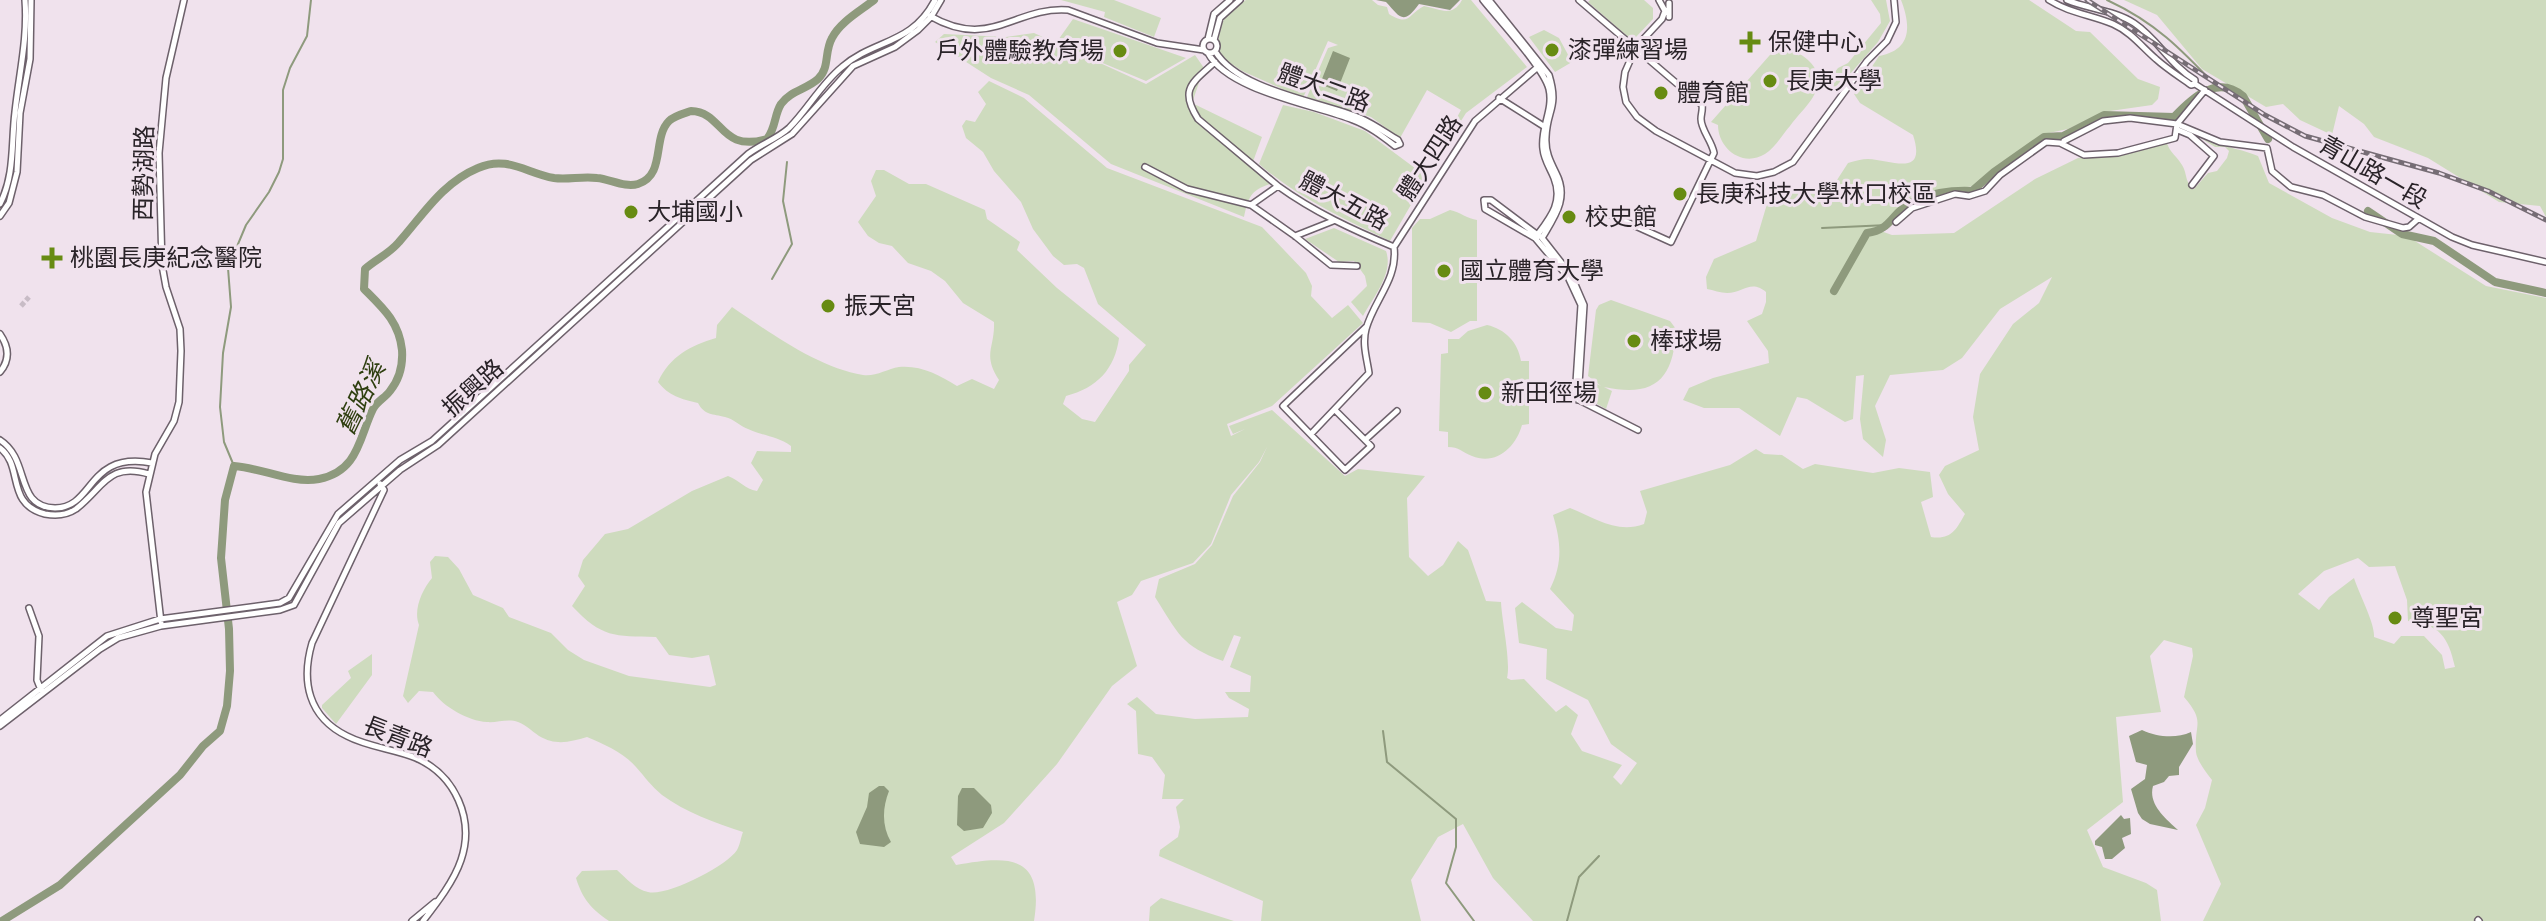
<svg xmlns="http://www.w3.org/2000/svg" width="2546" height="921" font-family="Rubik,'Noto Sans TC',sans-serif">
<rect width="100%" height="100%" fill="#f0e2ed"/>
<path fill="#cedbbe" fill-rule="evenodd" d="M1061,0H1114L1161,18L1154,37L1104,17L1105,12Z
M1246,0H1372L1378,5L1387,7L1389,14C1410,27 1408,14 1424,6C1440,9 1452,18 1462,0H1471L1527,67L1466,113L1436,161L1434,159L1461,110L1427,90L1400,138L1371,117L1307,97L1328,48L1338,45L1328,41L1303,98L1242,71L1221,57C1214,31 1222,12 1246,0Z
M1590,0H1644L1653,8V19L1636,37L1627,36L1588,2Z
M1871,0H1886L1890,21L1878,42L1836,90L1827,82L1838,68L1848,63L1881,23L1880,14Z
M1901,0H2029L2076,31L2090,32L2138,79L2160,87L2158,99L2152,105L2103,112L2068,129L2044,134L1998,165L1973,186L1917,196L1906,201L1878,230L1892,235L1954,233L2035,179L2078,158L2118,154L2167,143C2170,153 2177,156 2182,165C2188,175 2184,181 2194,189L2208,173L2217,171L2227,158L2229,151L2225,147H2215L2186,129C2198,132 2204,139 2215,143C2230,148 2244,150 2258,156L2269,183L2332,218L2370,232L2407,236L2486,286L2546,298V921H2203L2221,884L2196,825L2205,808L2212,780C2206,772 2197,761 2196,752C2194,722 2206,723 2184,697L2193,656L2192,648L2164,640L2150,656L2161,712L2116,717L2123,802L2087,830L2103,867L2146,883L2157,890L2161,921H1533L1493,878L1463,824L1438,837L1411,880L1421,921H1261L1263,901L1159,856L1160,850L1178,837L1180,827L1176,807L1184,799H1162L1165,775L1152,757L1138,754L1136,711L1127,704L1137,697L1156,714L1195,719L1248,717L1249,709L1229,698L1225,692H1250L1251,676L1230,667L1241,637L1234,635L1223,661C1181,646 1178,633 1155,597L1159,579L1195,564L1212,545L1233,496L1260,462L1267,447L1259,462L1231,495L1211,544L1193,563L1141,581L1132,595L1117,602L1137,666L1112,686L1057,764L1004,823L951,857L956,865C1007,856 1045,853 1034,921H609C591,909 582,898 576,878L582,871L617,870C626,878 636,890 648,892C666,897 727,866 737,850C740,845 741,837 743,832C715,823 685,812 662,795C651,786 645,777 636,767C624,753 604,744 587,737C570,742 556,746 539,736C532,731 526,725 518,722C508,718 497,723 487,722C468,721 444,707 433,692L419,691L408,703L403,696L419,625C413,610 422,590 432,578L430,562L435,556L448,557L459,569L473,595L503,608L509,617L551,633L568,650L584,660L629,676L710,687L716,685L709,655L692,658L669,655L656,637C614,636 602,638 572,606L585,586L578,576L583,560L605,534L628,529L692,491L728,476C739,480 745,489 757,491L763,480L751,463L757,451L791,452V446C777,436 763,436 748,429C740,426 734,419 725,417C713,414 704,415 698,403C681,399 669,396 658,382C670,356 690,346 716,338L717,325L732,307C769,332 818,368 863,375C875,377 887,369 899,367C921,365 939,375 957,386L972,379L994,389L999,380C982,354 995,348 994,322L963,303L945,281L931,271L908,263L892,246L879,243L868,236L858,222L876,196L871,181L876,170H884L909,184H926L985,210L987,219L1020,242L1017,250L1057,288L1119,338C1115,369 1097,388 1066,396L1063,404L1082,419L1095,422L1129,371V365L1146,345L1098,304L1084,268L1077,264L1064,265L1053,256L1033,229L1021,202L994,171L983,152L966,138L962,126L966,120L975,122L986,104L978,92L989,81L1024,98L1107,168L1262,227L1306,273L1312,286L1311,296L1332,318L1348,305L1363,323L1272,406L1227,424L1231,436L1245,429L1233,434L1229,426L1272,410L1345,476L1358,469L1425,476L1407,498L1409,557L1428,576L1443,565L1458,541L1468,550L1486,601L1501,602C1502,622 1511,662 1507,678L1511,680L1524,679L1556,712L1566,705L1578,715L1571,734L1582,751L1622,765L1613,777L1621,785L1637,763L1611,744L1588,700L1546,679L1547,649L1519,643L1515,608L1522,602L1556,628L1572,631L1574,615L1550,589C1563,563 1561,542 1553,515L1570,508C1595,518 1617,534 1644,524L1647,512L1640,491L1730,465L1756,449L1764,454L1782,455L1803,469L1815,464L1873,473L1899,468L1930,472L1933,497L1921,502L1931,537C1951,540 1956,530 1965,514L1948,494L1939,475L1945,466L1979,450L1973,417L1980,374L2013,324L2039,303L2052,277L2000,309L1962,358L1943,370L1890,375L1875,406L1886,440L1883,457L1863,439L1860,419L1864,375L1856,376L1853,419L1845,422L1807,399L1797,397L1780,436L1739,408H1704L1683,400L1689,388L1713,378L1769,363L1768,351L1747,321L1762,314L1766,302V292C1751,279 1743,293 1727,293C1721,293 1713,290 1707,289L1706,277L1714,259L1756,241L1767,204C1792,191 1799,188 1826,197L1848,163C1855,161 1862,159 1868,159C1892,160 1927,178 1913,135L1860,103L1854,94L1879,56C1912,50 1911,26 1901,0ZM2358,558L2369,567L2395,566L2407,600L2408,621C2440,625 2448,636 2455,667L2445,669L2442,655L2424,636H2401L2394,644L2374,637C2375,623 2359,594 2354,578L2329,597L2319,610L2298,594L2324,571Z
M2124,0H2546V217L2540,206L2499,202L2428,158L2374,137L2364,124L2339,106L2332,135L2300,120L2283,104L2266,107L2202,69L2157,15Z
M1073,19L1186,58L1146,81L1076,52L1146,84L1195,55L1204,68L1192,103L1262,137L1251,167L1270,184C1250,190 1248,199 1244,217L1111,164L1029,95L991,78L935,42L944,34L1006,37L1034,33L1056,43Z
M1544,30L1559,38L1572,62L1555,72L1529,37Z
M1783,40L1787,43L1784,48C1806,53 1829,72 1813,97C1807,107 1797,116 1790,126C1782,135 1775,148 1765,154C1742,168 1718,148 1718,125L1711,122Z
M1283,105L1314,112L1365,131L1427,177L1390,241C1344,219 1298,198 1259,164Z
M1450,210C1460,212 1468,219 1477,220V321H1470L1451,332L1430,323L1412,322V228L1420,219H1430Z
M1334,228L1386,251C1394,273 1373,298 1363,316L1351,302L1367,286L1365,276L1354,261L1339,262L1305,239Z
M1611,300L1670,321L1676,329C1674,379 1655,398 1604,387L1612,391L1606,409L1585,397L1587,379L1601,386L1588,376L1596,310L1599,305Z
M1487,325C1505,329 1518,342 1521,361H1529V424L1522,425C1516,447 1496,466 1472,456C1462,452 1459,447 1448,447V432L1439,431L1441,354L1448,353V339H1459L1468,331Z
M372,654V675L336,724L322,708V705L351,678L348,671Z
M1161,898L1234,921H1149L1150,907Z"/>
<path fill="#8e9a7d" d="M1376,0H1460L1450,10L1419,4C1403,26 1400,17 1386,2Z
M1333,51L1350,58L1337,91L1320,84Z
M2142,730C2157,737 2176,739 2191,732L2193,744L2179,767V775L2169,776L2164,782L2153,786C2148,804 2165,818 2178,830L2150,824L2142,819L2138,813L2131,789L2145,779L2147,765L2136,762L2129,736Z
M879,786H884L889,791C882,809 882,826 891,842L884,847L860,844L856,832L867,807L869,793Z
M962,788H974L991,805L992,813L983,828L964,831L957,825L958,796Z
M2121,815L2124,819L2130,818L2131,834L2122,838L2125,848L2112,859H2105L2102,847L2095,845V841Z"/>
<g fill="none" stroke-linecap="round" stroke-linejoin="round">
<path stroke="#8e9a7d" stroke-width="2" d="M2107,0C2155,22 2181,49 2217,87
M1822,228L1888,225
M772,279L792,244L783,201L787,162
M234,466L224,442L220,407L223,353L231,307L228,268L246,225L269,192L279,172L283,159V90L290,68L307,36L311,0
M1383,731L1387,762L1456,819V847L1446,883L1474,921
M1567,921L1579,877L1599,856"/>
<path stroke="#8e9a7d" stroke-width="8" d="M2368,211L2402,234L2434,241L2495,282L2546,293
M1834,291L1867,233C1891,230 1891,214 1909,204C1927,193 1952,190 1972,191L1994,172L2044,137L2063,136L2104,115L2174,117C2192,98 2217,74 2243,96L2268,139
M2,921L60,885L180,775L203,746L220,731L227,706L230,671L229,629L221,558L225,500L234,466C263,468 291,484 319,479C359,471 359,437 373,409C377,401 385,398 390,391C399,380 403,365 402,350C399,322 383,308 364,289L365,269C376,259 389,254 399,242C423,215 442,183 478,168C507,155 526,173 554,178C568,180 582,176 597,178C610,179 625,188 638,184C666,175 652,138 669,121C674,116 685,113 691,111C724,112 719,153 767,139C776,128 774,115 781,104C790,91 807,89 818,79C830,68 824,52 832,38C840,22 860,11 874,0"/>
<path stroke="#c8bcc6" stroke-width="5" stroke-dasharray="5 2.5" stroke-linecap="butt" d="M21,306L29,297"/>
<g stroke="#6d616b" stroke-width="8">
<path id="minor" d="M1483,0C1498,19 1544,68 1549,89C1554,110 1540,128 1543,149C1544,160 1550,168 1554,178C1564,203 1549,219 1535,238L1568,277L1581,305L1575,398L1638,430
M1489,0L1549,75C1559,108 1547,109 1546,137C1545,151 1550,161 1556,173C1569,198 1555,216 1542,238L1571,275L1584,305L1578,400
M1579,0L1702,105C1703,110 1701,114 1701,119C1701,130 1712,141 1714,153L1671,242L1609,214
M1659,0L1665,11L1662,19L1636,47L1625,72L1623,87L1626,102L1637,117L1656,131L1735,173L1757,176L1774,172L1793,162L1867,61L1887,41L1896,22L1894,0
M2049,0C2069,13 2092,15 2113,24C2131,32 2142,47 2156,59C2167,69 2180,77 2191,85L2195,84
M2067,0C2088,9 2114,10 2134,23C2158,39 2170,65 2195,80V84L2293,147L2452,237L2472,245L2546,262
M1669,3V17
M930,16C991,51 1015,6 1068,10L1157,43L1204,50
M1208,39L1214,14L1230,0
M1203 46a7 7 0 1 1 14 0a7 7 0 1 1-14 0Z
M1214,40L1220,18L1240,0
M1215,51C1239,91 1319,101 1360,118C1374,124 1386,133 1398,140L1400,144
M1208,53C1228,91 1316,105 1353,120C1369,126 1382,136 1395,146L1400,144
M1215,62C1192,83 1179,89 1198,119L1278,186
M1499,98L1545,127
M2178,130L2190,135L2214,156L2192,185
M2064,141L2103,121L2130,118L2177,124L2220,142L2267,148L2272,171L2291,187L2323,195L2365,217L2403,228L2409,227L2418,219
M1145,167L1187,189L1251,205L1278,186C1314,212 1353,230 1394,247
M0,204C15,174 11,144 15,112C19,74 28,38 25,0
M1251,205L1295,236L1331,265L1357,266
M0,216L9,203L17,172L20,113L30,59L31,0
M1896,222L1912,208L1955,194L1969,196L1985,191L2000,175L2046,142L2060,143L2084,155L2118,153L2175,138L2177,124L2205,90
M1295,236L1333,221
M1535,238L1485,209L1484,200H1491L1539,236
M1394,247L1475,121L1539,66
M0,334C9,347 10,360 0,372
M1335,410L1371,446L1345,470L1283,406L1366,327
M1311,434L1369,373C1367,359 1362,344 1366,329C1374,300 1398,279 1394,247
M0,440C31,460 14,507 55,508C95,508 86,451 152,463
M1365,440L1397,411
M0,448C24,466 5,504 45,514C55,516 67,515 76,509C104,487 108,462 149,474
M380,484L384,490L312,643C301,681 308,717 347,736C368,747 394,749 416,758C455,775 475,819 461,860C454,881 437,903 423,921
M29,608L39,636L37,680L41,690
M161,622L146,492L155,454L174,421L179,402L181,351L180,329L166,287L162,265L159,153L166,78L184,0
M0,720L107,636L160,619L280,603L289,598L338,514L400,460L432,441L748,154C761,144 777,139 789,128C808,109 821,84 842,67C874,39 912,45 935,0
M0,726L100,649L118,638L161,626L280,610L294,605L339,523L400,470L438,445L751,160L792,134L853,66L895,47L918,30L931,17L941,0
M2478,920L2479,921
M412,921L435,902"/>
</g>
<use href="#minor" stroke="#fff" stroke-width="5"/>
<g stroke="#766d75" stroke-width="5">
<path id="rail" d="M2087,0L2265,115L2305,136L2439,173L2488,191L2546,220"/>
</g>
<use href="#rail" stroke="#f0e2ed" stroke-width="2" stroke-dasharray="6" stroke-linecap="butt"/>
</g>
<g fill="#678b12" stroke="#f0e2ed" stroke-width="3">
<path d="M1746 30h8v8h8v8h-8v8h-8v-8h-8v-8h8z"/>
<circle cx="1552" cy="50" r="8"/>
<circle cx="1120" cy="51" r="8"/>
<circle cx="1770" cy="81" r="8"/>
<circle cx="1661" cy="93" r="8"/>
<circle cx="1680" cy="194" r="8"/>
<circle cx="631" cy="212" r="8"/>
<circle cx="1569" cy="217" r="8"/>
<path d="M48 246h8v8h8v8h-8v8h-8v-8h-8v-8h8z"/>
<circle cx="1444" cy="271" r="8"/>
<circle cx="828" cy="306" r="8"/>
<circle cx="1634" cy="341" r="8"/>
<circle cx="1485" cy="393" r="8"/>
<circle cx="2395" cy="618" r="8"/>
</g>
<g text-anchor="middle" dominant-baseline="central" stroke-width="6" stroke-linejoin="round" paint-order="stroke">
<g font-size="24" fill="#292328" stroke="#f0e2ed" text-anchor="start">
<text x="1768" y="42">保健中心</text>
<text x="1568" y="50">漆彈練習場</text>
<text x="1104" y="51" text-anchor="end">戶外體驗教育場</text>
<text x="1786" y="81">長庚大學</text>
<text x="1677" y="93">體育館</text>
<text x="1696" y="194">長庚科技大學林口校區</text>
<text x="647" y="212">大埔國小</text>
<text x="1585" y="217">校史館</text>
<text x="70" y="258">桃園長庚紀念醫院</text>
<text x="1460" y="271">國立體育大學</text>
<text x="844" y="306">振天宮</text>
<text x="1650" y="341">棒球場</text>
<text x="1501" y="393">新田徑場</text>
<text x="2411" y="618">尊聖宮</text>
</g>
<g font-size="24" fill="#292328" stroke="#f0e2ed">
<text transform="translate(1324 88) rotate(20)">體大二路</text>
<text transform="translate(1430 158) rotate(-57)">體大四路</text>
<text transform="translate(2373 172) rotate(30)">青山路一段</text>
<text transform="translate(144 173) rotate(-89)">西勢湖路</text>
<text transform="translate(1344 201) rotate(28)">體大五路</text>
<text transform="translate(473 388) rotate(-42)">振興路</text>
<text transform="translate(398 737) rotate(21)">長青路</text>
</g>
<g font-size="26" font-style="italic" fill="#2f3f10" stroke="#f0e2ed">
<text transform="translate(361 398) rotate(-64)">舊路溪</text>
</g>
</g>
</svg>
